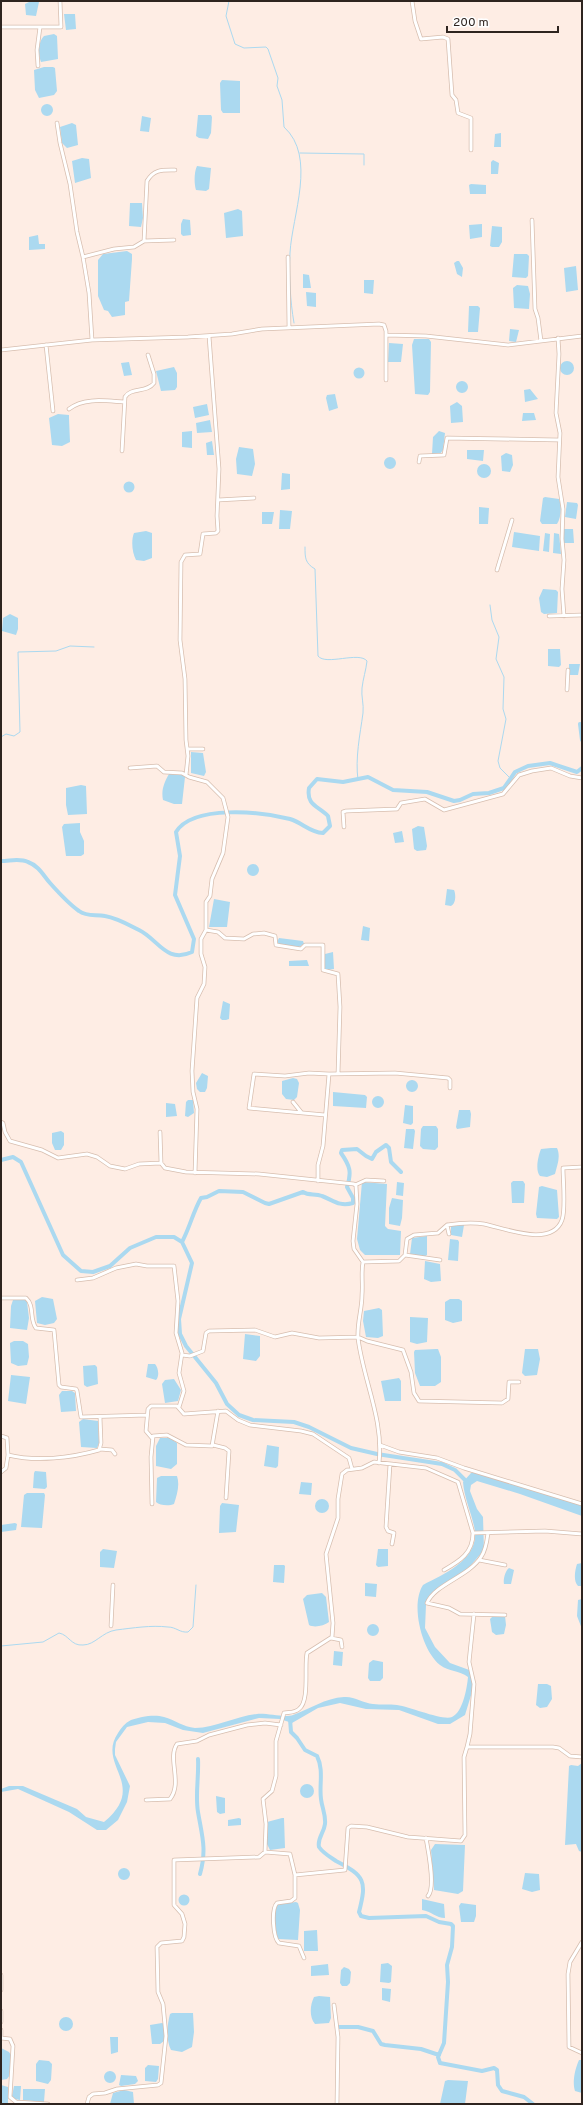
<svg xmlns="http://www.w3.org/2000/svg" width="583" height="2105" font-family="Overpass,sans-serif">
<rect width="100%" height="100%" fill="#feede4"/>
<path fill="#abd9f0" d="M29,2H39L36,16L26,15L25,4Z
M64,14H75L76,29L66,30Z
M54,34L57,36L58,59L41,62C38,54 38,42 44,36Z
M44,67H53L55,68L57,91L54,95L39,98L35,90L34,70Z
M222,80L240,81V113H223L221,110L220,83Z
M41 110a6 6 0 1 1 12 0a6 6 0 1 1-12 0Z
M198,115H211L212,117L211,133L208,139L199,138L196,136Z
M142,116L151,118L149,132L140,131Z
M72,123L76,125L78,145L67,148L62,143L60,127Z
M501,133V147H494L495,134Z
M82,158L89,159L91,178L75,183L72,161Z
M493,160L499,163L498,174H491V162Z
M197,166L211,168L209,189L206,191L196,190C194,184 194,172 197,166Z
M471,184L486,185V194H470L469,185Z
M130,203H142L143,218L141,227L129,226Z
M238,209L242,211L243,236L226,238L224,213Z
M183,219L190,220L191,235L183,236L181,234V224Z
M482,224V237L470,239L469,225Z
M492,226L502,227V242L499,247H492L490,246Z
M38,235L39,244H45V249L29,250V237Z
M127,251L132,254V259L129,301L125,302V315L112,317L108,311L104,310L98,296V260L103,254Z
M514,254H527L529,256L528,276L526,278L512,277Z
M457,261H459L463,268L462,277L457,274L454,263Z
M576,266L578,290L566,292L564,268Z
M303,274L309,275L311,288H303Z
M364,280H374L373,294L364,293Z
M517,285L528,286L530,294L529,309L514,308L513,288Z
M306,292L316,293V307L307,306Z
M469,306H478L480,308L478,332H468Z
M510,329L519,330L516,342L509,341Z
M414,339H429L431,342L430,392L428,395L415,394L412,345Z
M389,343L403,344L401,362H388Z
M560 368a7 7 0 1 1 14 0a7 7 0 1 1-14 0Z
M129,362L132,375L124,376L121,363Z
M174,367L177,373V387L175,390L161,391L156,371Z
M353.5 373a5.5 5.5 0 1 1 11 0a5.5 5.5 0 1 1-11 0Z
M456 387a6 6 0 1 1 12 0a6 6 0 1 1-12 0Z
M530,389L538,399L525,402L524,390Z
M335,394L338,408L329,411L326,398L327,395Z
M457,402L462,406L463,422L451,423L450,406Z
M207,404L209,415L195,418L193,407Z
M523,413H534L536,420L522,421Z
M58,414L69,415V418L70,442L62,446L52,445L49,418Z
M210,420L212,432L197,433L196,423Z
M192,431V448L182,447V432Z
M439,431L445,433L443,450L440,454H432L433,437Z
M212,441L214,455H207L206,443Z
M239,447L253,449L255,464L252,476L237,474L236,459Z
M467,450H484L483,461L467,459Z
M506,453L512,455L513,465L510,472L502,471L501,456Z
M384 463a6 6 0 1 1 12 0a6 6 0 1 1-12 0Z
M477 471a7 7 0 1 1 14 0a7 7 0 1 1-14 0Z
M282,473L290,474V489L281,490Z
M123.5 487a5.5 5.5 0 1 1 11 0a5.5 5.5 0 1 1-11 0Z
M545,497L559,499C562,506 561,518 557,524H542L540,521L543,498Z
M567,502L577,503L578,505L576,519L565,517Z
M479,507L489,508L488,524H479Z
M280,510L292,511L290,529H279Z
M262,512H274L272,524H262Z
M563,529H573L574,543H564Z
M146,531L152,533V558L144,561L136,560C132,553 131,540 134,533Z
M514,532L540,536L539,551L512,547Z
M545,533L550,534L549,552L543,551Z
M554,533L559,534L561,554L553,553Z
M543,589L556,590L558,592L557,613L544,614L541,612L539,598Z
M10,614L18,618V629L16,635L2,631L3,618Z
M548,649H560L561,665L559,667L548,666Z
M569,664H580L578,675H569Z
M191,752L203,753L206,772L204,776L191,773Z
M169,774L183,775L185,777L182,804H174L163,800C161,790 164,783 169,774Z
M81,785L86,786L87,814L68,815L66,805V788Z
M80,823V832L84,841V854L81,856H66L62,827L64,824Z
M418,826L424,827L427,846L426,850L417,851L414,849L412,829Z
M402,831L404,842L395,843L393,833Z
M247 870a6 6 0 1 1 12 0a6 6 0 1 1-12 0Z
M447,889L454,890C456,894 456,904 451,906L445,905Z
M214,899L230,902L227,927H209Z
M363,926L370,928L369,941L361,940Z
M279,938L303,941L304,944L299,947L279,944L277,942Z
M333,952L334,969L327,970L325,969V954Z
M289,961L307,960L309,966H289Z
M223,1001L230,1004L229,1019L226,1020H222L220,1018Z
M202,1073L208,1076L207,1088L205,1092H200L197,1089L196,1083Z
M293,1078L297,1079L299,1083L297,1097L294,1100L286,1099L282,1094V1081Z
M406 1086a6 6 0 1 1 12 0a6 6 0 1 1-12 0Z
M333,1092L365,1095L367,1097L366,1108L333,1106Z
M372 1102a6 6 0 1 1 12 0a6 6 0 1 1-12 0Z
M188,1100H193L194,1113L188,1117L185,1116L186,1102Z
M166,1103L175,1104L177,1116L166,1117Z
M405,1105L413,1106V1123L411,1125L403,1123Z
M459,1110H470L471,1114L470,1127L457,1129L456,1127Z
M423,1126H436L438,1129V1147L435,1150L423,1149L420,1146L421,1129Z
M406,1129H414L415,1131L413,1149L404,1148Z
M61,1131L64,1133V1145L61,1150H55L52,1143V1133Z
M551,1148H557C561,1157 557,1165 555,1174L547,1177L540,1176C535,1171 538,1156 541,1149Z
M513,1181H523L525,1184L524,1203H512L511,1183Z
M362,1182L387,1184L385,1226L388,1229L401,1231L400,1255H365L360,1250L357,1239Z
M397,1182L404,1183L403,1196L396,1195Z
M542,1186L557,1190L559,1217L557,1219L537,1218L536,1214L539,1187Z
M392,1198L403,1200L402,1218L400,1226L389,1224V1208Z
M464,1225L462,1237L451,1235V1226Z
M427,1236V1255L424,1257L410,1254L412,1238Z
M450,1239L458,1240L459,1242L458,1261L448,1260Z
M425,1261L440,1264L441,1281L431,1282L424,1279Z
M42,1297L53,1299L57,1319L54,1323L45,1325L37,1323L35,1301Z
M450,1299H459L462,1301V1321L453,1323L445,1320V1302Z
M13,1300L24,1299L27,1302L29,1318L27,1330L10,1328L11,1306Z
M379,1308L382,1310L383,1336L378,1338L366,1337L363,1321L364,1311Z
M410,1317L428,1318L427,1342L417,1344L410,1342Z
M245,1334L260,1336V1356L256,1361L243,1359Z
M14,1341H23L28,1344L29,1357L27,1365L18,1366L11,1363L10,1343Z
M436,1349H438L441,1357V1382L435,1386H420L415,1373L414,1352L415,1350Z
M525,1349H538L540,1359L537,1375L525,1376L522,1373Z
M148,1364H155C158,1367 160,1376 156,1380L146,1377Z
M95,1365L97,1367L98,1384L87,1387L84,1385L83,1366Z
M11,1375L30,1377L26,1404L8,1401Z
M399,1378L401,1381V1401H385L381,1381Z
M174,1379L181,1390L178,1401L165,1403L162,1384L165,1380Z
M62,1391H72L75,1393L76,1411L61,1412L59,1395Z
M83,1419L98,1421L99,1443L97,1448L81,1447L79,1422Z
M160,1438H170L177,1443V1464L171,1469L156,1466V1446Z
M267,1445L279,1447L278,1466L276,1468L264,1466Z
M35,1471L46,1472L47,1487L45,1489L33,1488L34,1473Z
M471,1473H479L563,1498L582,1506V1516L520,1494L477,1481L471,1485L470,1491L477,1509L483,1517L484,1550L465,1572L433,1592L426,1605L425,1628L435,1647L450,1663L472,1671V1692L465,1715L450,1724H438L399,1710L366,1709L340,1703L318,1708L292,1723L280,1719L259,1718L203,1733L183,1730L165,1723L148,1722L127,1727L116,1742L115,1749V1755L130,1786L127,1802L118,1820L106,1830H97L69,1812L18,1789L1,1792V1789L9,1786H23L77,1809L86,1817L104,1822C149,1785 96,1765 118,1733C121,1728 125,1723 131,1720C140,1717 154,1714 164,1717C175,1720 183,1727 195,1728C216,1728 236,1716 257,1714C267,1713 285,1718 293,1715C310,1709 325,1698 344,1697C354,1696 363,1703 373,1704C381,1705 389,1704 397,1705C411,1707 443,1721 452,1717C463,1712 467,1688 468,1677C459,1670 449,1672 440,1665C422,1651 410,1605 423,1585C446,1573 482,1558 474,1526C471,1512 464,1497 463,1482Z
M161,1476H177C180,1485 177,1495 174,1504C170,1506 160,1506 156,1502L157,1478Z
M301,1482L312,1483L311,1495L299,1494Z
M27,1493H44L45,1495L42,1528L21,1527L24,1495Z
M315 1506a7 7 0 1 1 14 0a7 7 0 1 1-14 0Z
M222,1503L239,1505L236,1532L219,1533L220,1506Z
M15,1523L17,1524L16,1530L1,1532V1525Z
M103,1549L117,1551L114,1568L100,1567V1552Z
M378,1549H388V1566L378,1567L376,1565Z
M582,1563V1586H578C573,1581 575,1570 577,1564Z
M274,1565H284L285,1566L284,1583L273,1582Z
M509,1568L514,1570L511,1584H504C503,1580 505,1571 509,1568Z
M365,1583L377,1584L376,1597L365,1596Z
M322,1593L326,1597L329,1622C324,1626 314,1628 309,1625L303,1599L307,1595Z
M582,1599V1629L577,1616L578,1600Z
M493,1616H505L506,1625L504,1634L496,1635L492,1632L490,1619Z
M367 1630a6 6 0 1 1 12 0a6 6 0 1 1-12 0Z
M334,1651L343,1652L342,1666L333,1665Z
M373,1660L383,1662V1678L380,1681H370L368,1678L369,1663Z
M538,1684H547L551,1686L552,1699L547,1707L540,1708L536,1705Z
M582,1763V1852L579,1851L576,1844L565,1845L569,1766L571,1765L578,1766Z
M300 1791a7 7 0 1 1 14 0a7 7 0 1 1-14 0Z
M216,1796L225,1798V1813L220,1814L217,1812Z
M239,1818L241,1819V1825L228,1826V1820Z
M282,1818H284L285,1848L270,1850L266,1842L267,1822Z
M435,1844L465,1845L463,1891L458,1894L434,1890L431,1850Z
M118 1874a6 6 0 1 1 12 0a6 6 0 1 1-12 0Z
M525,1873L539,1874L540,1890L532,1892L522,1889Z
M178.5 1900a5.5 5.5 0 1 1 11 0a5.5 5.5 0 1 1-11 0Z
M422,1899L444,1904L445,1918C436,1918 431,1911 422,1910Z
M296,1902L298,1903L300,1910L298,1940L278,1939L275,1936V1905Z
M461,1903L476,1905V1916L474,1922H461L459,1906Z
M317,1930L318,1951H304V1931Z
M328,1964L329,1975L311,1976V1966Z
M381,1964L388,1963L392,1966L391,1982L389,1983L380,1982Z
M344,1967L349,1969L351,1972L350,1983L347,1986H342L340,1983L341,1970Z
M382,1988L391,1989L390,2002L382,2000Z
M319,1996L330,1997L331,2018L329,2023L315,2024C309,2017 310,2005 314,1997Z
M172,2013H193L194,2032L192,2047L182,2052L171,2050C166,2040 167,2025 170,2014Z
M59 2024a7 7 0 1 1 14 0a7 7 0 1 1-14 0Z
M162,2023L164,2024V2041L160,2044H152L150,2025Z
M110,2037H118V2052L111,2054Z
M1,2048L9,2052L11,2055L10,2075L7,2079L1,2080Z
M39,2060L49,2061L52,2064L51,2080L48,2084L36,2081V2064Z
M579,2060H582V2093L575,2091C572,2082 575,2069 579,2060Z
M148,2065L159,2066L158,2079L156,2082L145,2081V2068Z
M104 2077a6 6 0 1 1 12 0a6 6 0 1 1-12 0Z
M121,2075L136,2076L138,2081L135,2084L121,2086L119,2085Z
M448,2080L468,2081L465,2104H440L445,2081Z
M1,2085L8,2087V2104H1Z
M14,2086H21L20,2100L15,2099L12,2096Z
M23,2089H45L44,2102L23,2100Z
M124,2090L133,2092L134,2104H110L113,2093Z"/>
<g fill="none" stroke-linecap="round" stroke-linejoin="round">
<path stroke="#abd9f0" stroke-width="1" d="M229,1L226,16L235,44L244,48L266,47L268,49L278,78L277,86L282,100L284,127C317,157 292,215 290,253C289,276 290,300 294,323
M300,153L364,154V165
M305,547C305,558 305,563 315,569L318,656C326,666 359,651 367,661C366,670 363,679 362,688C361,696 364,704 363,713C360,735 355,758 358,780
M490,605L492,620L499,637L496,659L504,677L503,709L506,719L498,761L500,768L510,778
M1,737L6,734L14,736L20,732L18,652L56,651L70,646L94,647
M1,1646L43,1642L59,1633C69,1635 71,1646 83,1645C95,1645 102,1632 116,1630C133,1628 151,1625 168,1627C176,1627 180,1633 188,1632L193,1627L196,1585"/>
<path stroke="#abd9f0" stroke-width="4" d="M580,724L582,740
M1,861C10,861 20,858 28,862C39,866 43,875 50,883C58,892 69,904 79,911C87,917 96,914 105,916C117,918 129,925 139,930C158,939 166,964 192,952L194,939L175,895L180,856L176,832C193,804 263,812 290,819C303,823 309,832 323,833L330,826L328,816C319,806 306,806 309,788L317,779L343,782L368,777L393,790L427,792L454,801L460,800L473,794L489,793L504,788L515,772L528,766L550,763L577,772L582,768
M1,1160L13,1157L21,1162L63,1255L81,1271L93,1272L110,1266L130,1248L156,1237H174L182,1242L192,1263L179,1319L180,1334L186,1346L216,1383L227,1404L239,1415L253,1420L294,1422L309,1427L351,1448L377,1454L442,1464L455,1470L467,1482
M182,1242C190,1227 193,1212 201,1198L207,1197L219,1191L243,1192L265,1203L269,1204L303,1192C309,1196 315,1193 322,1196C333,1200 339,1207 353,1203V1198L347,1187C352,1172 350,1166 341,1153L342,1150L357,1149L366,1156L372,1159L376,1152L386,1145L389,1148L391,1162L401,1172
M290,1719L291,1732L297,1738L305,1750L317,1756C324,1770 319,1785 321,1799C322,1808 326,1815 325,1824C324,1833 317,1838 319,1847C323,1853 330,1857 336,1861C365,1876 367,1881 359,1912L361,1916L369,1918L426,1916L439,1922L451,1924L453,1926L452,1947L447,1965L448,1982L444,2043L438,2057L440,2063L482,2071L494,2068L497,2070L498,2085L502,2091L524,2097L533,2104
M198,1759C199,1777 195,1795 198,1812C202,1836 207,1849 200,1874
M339,2027H358L373,2031L381,2044L385,2045L421,2049L439,2055"/>
<g stroke="#d7beaf" stroke-width="4.5">
<path id="minor" d="M412,1L415,21L421,39L443,37L448,39L452,95L456,100L458,113L471,118V150
M1,27H61L60,1
M38,66L37,50L40,27
M57,123L60,143L70,184L77,232L83,257L89,293L92,340
M532,220L535,309L538,318L541,341
M174,240L144,241L147,181C154,169 162,170 175,170
M83,257L114,249L134,247L144,241
M288,257L289,327
M386,335L426,336L508,345L582,336
M558,338L559,354L556,413L560,433L558,477L563,509L562,539L564,560L562,589L564,616
M46,345L53,411
M1,350L92,340L188,337L232,334L262,329L379,324L384,325L386,331V380
M69,409C84,397 107,401 124,402
M122,451L125,397C131,387 147,393 154,383V374L148,355
M419,462L420,456L444,455L447,438L559,440
M218,500L254,498
M497,570L512,520
M549,616L582,615
M567,690L568,670
M187,749H203
M130,768L157,766L164,772L182,773L189,777L207,782L223,798L228,817L223,853L212,879L210,896L206,902V930L201,939V954L205,967L204,984L197,998L192,1071L193,1092L197,1109L195,1173
M186,775L188,756L186,740L185,679L180,640L181,562L185,555L200,554L203,534L216,533L218,531L217,516L219,469L209,336
M344,827L343,812L346,811L397,809L401,803L425,799L444,810L503,794L519,775L532,771L551,768L570,776L582,778
M206,930L218,932L225,938L244,939L253,934L264,933L275,936L276,945L301,949L305,945H323V970L338,974L340,1007L338,1074
M293,1102L301,1112
M325,1115L249,1108L254,1074L285,1076L309,1073L329,1074
M1,1122L3,1123L5,1132L10,1141L42,1150L58,1158L87,1154L97,1157L110,1166L125,1169L139,1164L161,1163L160,1132
M161,1163L165,1168L186,1172L259,1174L354,1184L356,1186L357,1204L353,1241L354,1249L363,1262C361,1273 363,1284 362,1295C362,1310 357,1322 358,1338C363,1380 384,1419 379,1463
M318,1181V1165L323,1146L329,1074L395,1073L448,1078L450,1080V1088
M355,1185L366,1180L384,1181
M447,1225C460,1223 472,1222 484,1224C504,1228 552,1248 562,1220C566,1210 563,1180 563,1168L582,1167
M405,1255L440,1260
M363,1262L399,1261L405,1255L407,1239L414,1235L438,1233L447,1225L449,1234
M77,1280L93,1278L116,1268L136,1264L147,1266H174L178,1301L176,1333L182,1353L179,1373L184,1391L179,1407
M1,1298H26C35,1306 29,1319 36,1328L54,1330L59,1385L61,1387L76,1389L77,1391L81,1417L147,1415
M182,1355L190,1356L203,1351L206,1333L209,1331L255,1330L275,1337L292,1333L319,1338L358,1337L367,1341L403,1350L411,1372L414,1393L419,1401L502,1403L508,1399L509,1382H519
M1,1436L7,1438L8,1455C36,1462 71,1458 99,1450L101,1443L100,1417
M152,1438L146,1431L148,1409L151,1406H177L184,1414L226,1411L238,1420L250,1425L301,1431L313,1434L349,1458L352,1469
M213,1445L225,1448L229,1451L226,1498
M380,1445L399,1452L437,1458L464,1468L582,1504
M100,1449L112,1450L115,1454
M390,1464L386,1527L388,1531L394,1533L392,1544
M1,1472L6,1468L8,1455
M152,1504L151,1457L153,1436L167,1435L186,1445L212,1446L218,1411
M488,1533C487,1541 486,1550 481,1557C468,1577 435,1584 427,1603L449,1608L460,1614L505,1615
M479,1560L505,1565
M444,1570C460,1561 473,1553 473,1533
M111,1626L113,1585
M331,1638L341,1640L342,1647
M467,1747L470,1734L474,1684L469,1662L474,1614
M146,1800L170,1799C183,1783 167,1758 177,1744L197,1741L209,1735L247,1725L265,1723L281,1725
M426,1838C428,1850 436,1887 428,1896
M265,1852L290,1854L295,1875L345,1870L348,1828L351,1826L367,1827L408,1837L461,1841L465,1835L464,1757L467,1747H553L559,1748L570,1756L582,1757
M295,1875V1898L291,1901L277,1903C271,1909 273,1938 279,1943L299,1946L304,1958
M582,1942L570,1962L568,1974L569,2047L582,2053
M1,1975V1990
M334,2005L338,2037L337,2104
M1,2011V2022
M1,2030V2038L10,2039L13,2046L10,2097L16,2102L48,2104
M87,2104L89,2097L93,2094L105,2093L117,2089L158,2085L161,2083L166,2036L163,2004L158,1992L157,1947L161,1943L182,1941L184,1937L185,1924L182,1914L174,1905V1860L259,1857L265,1852L266,1824L263,1799L272,1791L276,1776V1741L284,1713C289,1712 295,1713 299,1709C310,1701 304,1666 307,1653L332,1637L333,1623L326,1554L338,1518V1499L342,1474L347,1470L362,1468L374,1462L426,1468L458,1482L473,1533L545,1531L582,1534"/>
</g>
<use href="#minor" stroke="#fff" stroke-width="3"/>
</g>
<rect width="583" height="2105" fill="none" stroke="#2e241f" stroke-width="4"/>
<path d="M447 26v6h111v-6" fill="none" stroke="#2e241f" stroke-width="2"/>
<text x="453" y="26" font-size="12" fill="#2e241f" stroke="#ffffff" stroke-width="3" paint-order="stroke">200 m</text>
</svg>
